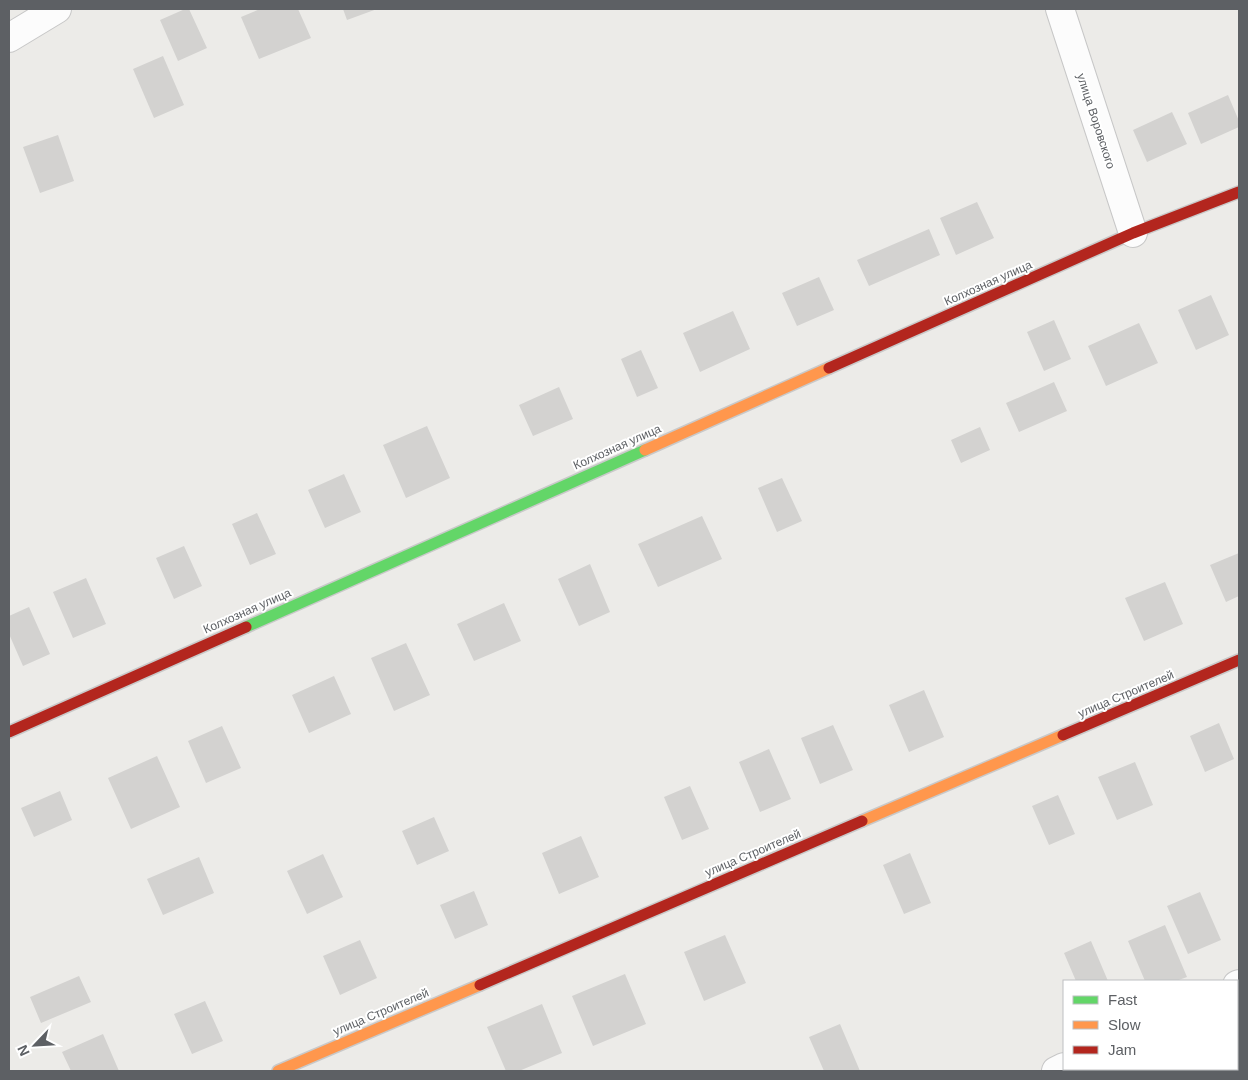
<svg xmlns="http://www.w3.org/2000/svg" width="1248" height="1080" font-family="Helvetica,sans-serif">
<rect width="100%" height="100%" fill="#ecebe8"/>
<path fill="#d3d2d0" d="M185,9H189L207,48L178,61L160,20Z
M260,9H298L311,38L259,59L241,17Z
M343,9H377L347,20Z
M163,56L184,105L154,118L133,69Z
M1228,95L1239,121V127L1201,144L1188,113Z
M1172,112L1187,144L1147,162L1133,130Z
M58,135L74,181L40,193L23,147Z
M977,202L994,238L956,255L940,218Z
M929,229L940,255L869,286L857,260Z
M819,277L834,310L797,326L782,293Z
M1211,295L1229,335L1196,350L1178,310Z
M733,311L750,349L700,372L683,333Z
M1054,320L1071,359L1044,371L1027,332Z
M1139,323L1158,363L1106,386L1088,346Z
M641,350L658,388L637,397L621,359Z
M1054,382L1067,411L1019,432L1006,403Z
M559,387L573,419L533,436L519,405Z
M427,426L450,478L406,498L383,445Z
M980,427L990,450L961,463L951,440Z
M344,474L361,512L325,528L308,490Z
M782,478L802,521L777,532L758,488Z
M257,513L276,554L250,565L232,524Z
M702,516L722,559L658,587L638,544Z
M184,546L202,586L174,599L156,558Z
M1239,553V596L1226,602L1210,565Z
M590,564L610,612L579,626L558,579Z
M86,578L106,624L73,638L53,592Z
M1165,582L1183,624L1144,641L1125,598Z
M504,603L521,641L474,661L457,624Z
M29,607L50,654L23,666L9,634V616Z
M406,643L430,695L394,711L371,658Z
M334,676L351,714L309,733L292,695Z
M924,690L944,737L909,752L889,705Z
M1219,723L1234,759L1205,772L1190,736Z
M833,725L853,770L820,784L801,738Z
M222,726L241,768L206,783L188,741Z
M769,749L791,799L760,812L739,762Z
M157,756L180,807L131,829L108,778Z
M1135,762L1153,805L1117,820L1098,777Z
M690,786L709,829L682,840L664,797Z
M60,791L72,820L34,837L21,808Z
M1058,795L1075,834L1049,845L1032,806Z
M434,817L449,851L417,865L402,831Z
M581,836L599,877L559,894L542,853Z
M910,853L931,903L904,914L883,865Z
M323,854L343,897L307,914L287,871Z
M199,857L214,893L163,915L147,879Z
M474,891L488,925L455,939L440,905Z
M1200,892L1221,940L1188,954L1167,906Z
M1165,925L1187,977L1176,981H1145L1128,941Z
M725,935L746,983L704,1001L684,952Z
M360,940L377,978L340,995L323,956Z
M1091,941L1108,981H1076L1064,953Z
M625,974L646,1024L593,1046L572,996Z
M79,976L91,1002L41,1023L30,997Z
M205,1001L223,1041L192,1054L174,1014Z
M542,1004L562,1053L519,1071H506L487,1027Z
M840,1024L860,1071H824L809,1037Z
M103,1034L119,1071H71L62,1052Z"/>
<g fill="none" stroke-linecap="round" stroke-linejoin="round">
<g stroke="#c7c7c7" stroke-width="30">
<path id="street" d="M1060,9L1133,233
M9,38L57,9
M1237,985L1239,984
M1056,1071L1064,1067"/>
</g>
<g stroke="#c9c9c9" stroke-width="14">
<path id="fast" d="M246,627L645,450"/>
</g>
<g stroke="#c9c9c9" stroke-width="14">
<path id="slow" d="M645,450L829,368
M862,821L1063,735
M278,1071L480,985"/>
</g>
<g stroke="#c9c9c9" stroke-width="14">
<path id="jam" d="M829,368L1133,233L1239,192
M9,732L246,627
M1063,735L1239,660
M480,985L862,821"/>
</g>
<use href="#street" stroke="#fcfcfc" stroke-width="28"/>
<use href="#fast" stroke="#63d668" stroke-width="11"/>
<use href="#slow" stroke="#ff974d" stroke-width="11"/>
<use href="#jam" stroke="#b3261e" stroke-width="11"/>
</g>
<g text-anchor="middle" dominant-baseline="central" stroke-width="4" stroke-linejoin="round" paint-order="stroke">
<g font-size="12" fill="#5d6064" stroke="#fff">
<text transform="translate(1096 121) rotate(72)">улица Воровского</text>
<text transform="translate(988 283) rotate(-24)">Колхозная улица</text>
<text transform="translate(617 447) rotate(-24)">Колхозная улица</text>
<text transform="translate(247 611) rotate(-24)">Колхозная улица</text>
<text transform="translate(1126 694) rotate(-23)">улица Строителей</text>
<text transform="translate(753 853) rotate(-23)">улица Строителей</text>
<text transform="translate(381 1012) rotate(-23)">улица Строителей</text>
</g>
</g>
<rect width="1248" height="1080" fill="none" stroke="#5d6064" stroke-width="20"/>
<rect x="1063" y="980" width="175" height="90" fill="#ffffff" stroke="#bebfc1"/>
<rect x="1073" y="996" width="25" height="8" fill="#63d668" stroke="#bebfc1"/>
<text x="1108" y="1005" font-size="15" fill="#5d6064">Fast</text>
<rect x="1073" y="1021" width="25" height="8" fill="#ff974d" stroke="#bebfc1"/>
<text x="1108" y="1030" font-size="15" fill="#5d6064">Slow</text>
<rect x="1073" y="1046" width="25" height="8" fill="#b3261e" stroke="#bebfc1"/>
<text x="1108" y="1055" font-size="15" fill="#5d6064">Jam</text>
<g transform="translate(35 1045) rotate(245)" stroke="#ffffff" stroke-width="4" paint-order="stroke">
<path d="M0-4L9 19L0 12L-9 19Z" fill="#5d6064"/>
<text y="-8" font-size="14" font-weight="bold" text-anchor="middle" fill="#5d6064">N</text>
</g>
</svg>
